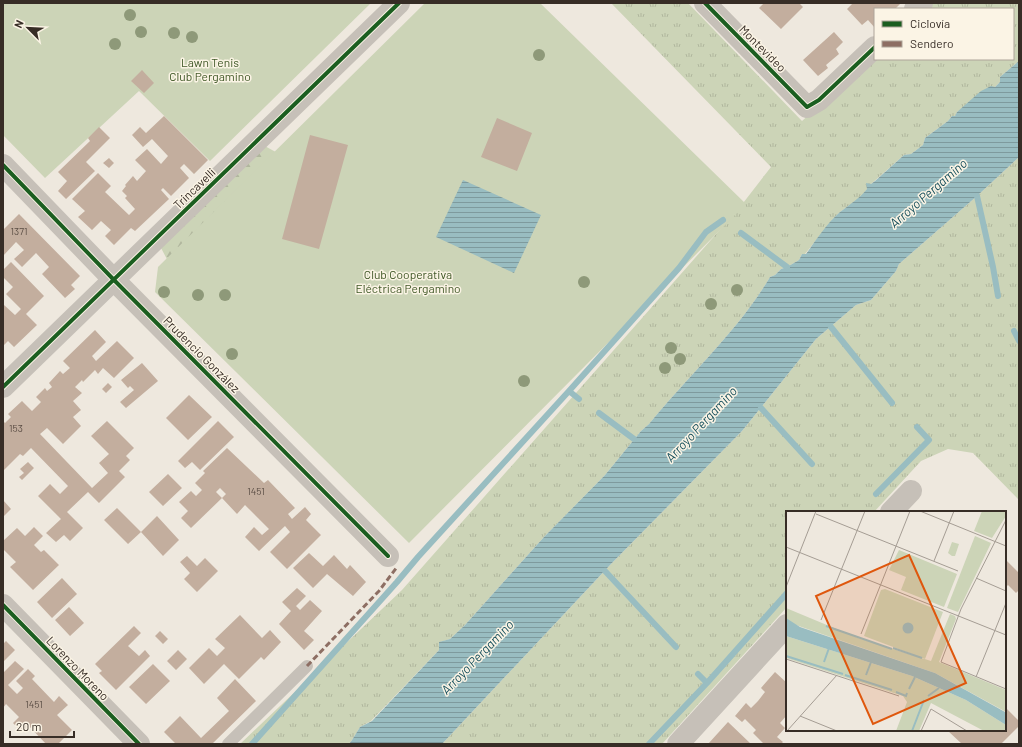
<svg xmlns="http://www.w3.org/2000/svg" width="1022" height="747" font-family="Barlow,sans-serif">
<defs>
<pattern id="grass-tufts" width="24" height="20" patternUnits="userSpaceOnUse"><rect width="24" height="20" fill="#ccd4b7"/><path d="M3 7l-1-3M5 7V3M7 7l1-3M15 17l-1-3M17 17v-4M19 17l1-3" fill="none" stroke="#b0b69d"/></pattern>
<pattern id="forest-firs" width="22" height="20" patternUnits="userSpaceOnUse"><rect width="22" height="20" fill="#ccd4b7"/><path d="M5 1l3.5 6h-7zM16 11l3.5 6h-7z" fill="#b0b69d"/></pattern>
<pattern id="water-rules" width="6" height="5" patternUnits="userSpaceOnUse"><rect width="6" height="5" fill="#99bdc1"/><path d="M0 2.5h6" fill="none" stroke="#7e9a9d"/></pattern>
</defs>
<rect width="100%" height="100%" fill="#eee8de"/>
<path fill="url(#grass-tufts)" d="M611,3H688L802,121L875,55V59H1013V9H925L932,3H1019V61L1000,77V82L995,87L957,112L955,116H952L948,121L925,138L923,145L911,154L904,155L871,184L861,197L840,212L833,219L805,254H802L799,260L787,267L781,269L775,275L770,277C738,331 689,375 649,424L641,431L605,475L544,537L465,625L450,639L440,642L439,650L371,721L360,727L352,740L349,744H240L402,590L740,207L771,167Z
M1019,157V500L973,453L948,449L921,461L874,512H787V607L662,744H442L611,564L742,431L816,339L856,305L871,300L896,271L899,264L977,196Z"/>
<path fill="url(#forest-firs)" d="M263,145L283,156L169,263L161,248Z"/>
<path fill="#ccd4b7" d="M3,3H371L210,161L139,91L45,178L3,135Z
M425,3H540L746,204L409,543L155,292L158,267Z"/>
<path fill="url(#water-rules)" d="M1019,61V157L977,196L899,264L896,271L871,300L856,305L816,339L742,431L611,564L442,744H349L352,740L360,727L372,721L439,650V642L450,639L465,625L544,537L605,475L641,431L649,424C689,375 738,331 770,277L775,275L781,269L787,267L799,260L802,254H806C816,240 827,223 840,212C850,204 859,199 867,189L866,183L871,184L875,181L904,155L911,154L923,145L925,138L948,121L952,116H955L957,112L981,91L991,86L995,87L1000,82V77Z
M463,180L541,215L514,273L436,237Z"/>
<g fill="none" stroke-linecap="round" stroke-linejoin="round">
<path stroke="#99bdc1" stroke-width="6" d="M977,196L993,267L998,296
M741,233L787,267
M831,327L892,403
M1014,331L1019,341
M569,391L679,268L706,232L723,220
M761,408L812,464
M599,413L634,439
M876,494L929,440L917,427
M605,571L676,647
M698,674L707,683
M252,744L397,582L418,557L569,391L579,399
M649,744L707,683L787,593"/>
</g>
<path fill="#c3ae9e" d="M764,3H799L803,7L781,29L759,8Z
M853,3H879L880,4L901,3L895,9H875V28L868,20L862,25L847,9Z
M834,32L843,42L836,49L839,54L826,65L828,68L818,76L803,60Z
M142,70L154,83L144,93L131,81Z
M164,116L208,160L194,174L184,164L180,168L189,178L171,196L163,188L161,190L169,199L135,231L131,228L114,245L105,236L111,230L101,221L92,230L78,217L85,211L72,199L98,173L111,186L105,192L129,215L135,209L125,198L127,196L122,191L126,186L125,185L133,176L137,181L146,171L135,160L147,149L161,164L168,156L152,139L143,147L132,135L140,127L146,133Z
M497,118L532,133L517,171L481,157Z
M99,127L110,138L86,162L95,171L66,199L58,191L67,181L58,172L90,141L88,138Z
M310,135L348,145L319,249L282,239Z
M109,158L114,163L109,168L103,163Z
M19,214L80,276L71,285L75,289L65,298L42,274L49,267L36,253L22,267L14,259L24,250L16,242L3,256V230Z
M11,262L44,296L26,314L37,325L14,347L8,341L3,346V306L4,305L15,315L21,309L6,294L13,287L3,277V270Z
M95,330L106,342L92,356L96,361L117,341L134,358L114,378L103,368L98,374L95,370L83,382L82,380L75,387L82,393L73,401L81,410L73,417L81,426L63,444L47,428L40,434L92,488L108,473L99,463L109,454L91,436L107,421L134,448L126,456L130,460L119,471L125,477L99,503L88,492L67,512L83,528L70,541L64,535L56,542L46,533L61,519L38,496L50,484L60,494L68,486L31,448L23,456L20,454L3,471V421L5,423L11,417L8,414L22,401L32,411L41,402L36,397L45,388L47,391L52,387L49,383L60,371L63,374L70,368L63,361Z
M142,363L158,381L126,408L120,402L134,390L130,386L128,388L121,380Z
M108,383L112,387L106,393L102,389Z
M189,395L212,417L188,440L166,418Z
M218,421L234,437L200,470L192,462L185,468L178,461Z
M227,448L264,483L268,480L295,508L288,514L292,519L305,507L311,514L306,520L321,535L287,569L270,552L290,532L285,526L259,551L245,537L254,527L262,535L269,529L245,505L237,514L222,498L226,494L220,488L216,492L222,498L191,528L181,518L188,511L179,502L191,491L196,496L202,490L195,483L205,473L203,471Z
M28,462L34,468L22,480L19,477L24,473L20,469Z
M168,474L182,488L163,506L149,492Z
M3,500L11,509L3,517Z
M117,508L141,532L128,544L104,520Z
M157,516L179,540L163,556L141,532Z
M34,527L43,536L34,545L41,552L44,550L59,565L33,590L10,567L16,562L3,549V541L17,528L25,536Z
M309,553L323,566L334,555L347,569L350,565L366,582L353,596L327,574L313,588L293,568Z
M187,556L197,566L205,558L218,571L197,592L184,579L190,573L180,562Z
M1005,559L1019,573V590L1016,593L1008,585L1005,588Z
M62,578L77,594L52,618L37,602Z
M297,588L306,596L296,606L300,610L310,600L322,611L304,631L314,640L304,650L279,624L291,611L282,602Z
M69,607L84,623L70,636L55,620Z
M240,615L262,638L270,630L281,642L264,660L261,657L239,679L224,664L204,684L189,668L209,648L217,656L225,648L215,639Z
M134,626L141,633L128,646L139,656L145,650L150,656L116,690L99,673L102,671L95,664Z
M160,631L168,639L163,644L155,636Z
M6,641L15,650L3,662V644Z
M178,650L187,659L176,670L167,661Z
M15,661L24,669L8,685L17,694L23,688L16,681L28,669L35,676L32,679L54,702L59,696L68,705L57,715L72,730L58,744H46L29,726L22,732L13,723L19,717L6,704L3,708V673Z
M153,664L170,681L146,704L129,687Z
M775,672L787,683V715L780,723L785,728L777,737L783,742L781,744H764L753,733L756,730L745,719L742,722L735,716L746,703L751,708L758,701L765,692L761,688Z
M235,679L256,701L212,744H176L164,732L180,716L201,738L229,711L217,698Z
M1005,707L1019,721V726L1001,744H962L948,731L1005,730Z
M728,722L751,744H708Z"/>
<g fill="none" stroke-linecap="round" stroke-linejoin="round">
<path stroke="#c6c0b8" stroke-width="12" d="M228,744L307,666"/>
<path stroke="#c6c0b8" stroke-width="22" d="M705,3L807,107L819,100L875,47
M915,9L922,3
M3,165L114,280L388,556
M3,387L399,3
M891,512L911,491
M3,605L139,744
M678,744L787,625"/>
<path stroke="#8d6e63" stroke-width="3" stroke-dasharray="6 3" stroke-linecap="butt" d="M307,666L379,591L397,567"/>
<g stroke="#fbf4e5" stroke-width="6">
<path id="cycleway" d="M705,3L807,107L819,100L875,47
M3,165L114,280L388,556
M3,387L399,3
M3,605L139,744"/>
</g>
<use href="#cycleway" stroke="#1b5e20" stroke-width="4"/>
</g>
<g fill="#8e9979">
<circle cx="130" cy="15" r="6"/>
<circle cx="141" cy="32" r="6"/>
<circle cx="174" cy="33" r="6"/>
<circle cx="192" cy="37" r="6"/>
<circle cx="115" cy="44" r="6"/>
<circle cx="539" cy="55" r="6"/>
<circle cx="584" cy="282" r="6"/>
<circle cx="737" cy="290" r="6"/>
<circle cx="164" cy="292" r="6"/>
<circle cx="198" cy="295" r="6"/>
<circle cx="225" cy="295" r="6"/>
<circle cx="711" cy="304" r="6"/>
<circle cx="671" cy="348" r="6"/>
<circle cx="232" cy="354" r="6"/>
<circle cx="680" cy="359" r="6"/>
<circle cx="665" cy="368" r="6"/>
<circle cx="524" cy="381" r="6"/>
</g>
<g text-anchor="middle" dominant-baseline="central" stroke-width="3" stroke-linejoin="round" paint-order="stroke">
<g font-size="10" fill="#5a4d44">
<text x="19" y="231">1371</text>
<text x="16" y="428">153</text>
<text x="256" y="491">1451</text>
<text x="34" y="704">1451</text>
</g>
<g font-size="12" fill="#372d26" stroke="#fbf4e5">
<text transform="translate(763 48) rotate(45)">Montevideo</text>
<text transform="translate(194 188) rotate(-44)">Trincavelli</text>
<text transform="translate(202 354) rotate(45)">Prudencio González</text>
<text transform="translate(78 668) rotate(46)">Lorenzo Moreno</text>
</g>
<g font-size="12" fill="#405827" stroke="#fbf4e5">
<text x="210" y="62">Lawn Tenis<tspan x="210" dy="14">Club Pergamino</tspan></text>
<text x="408" y="274">Club Cooperativa<tspan x="408" dy="14">Eléctrica Pergamino</tspan></text>
</g>
<g font-size="13" font-style="italic" fill="#17505d" stroke="#fbf4e5">
<text transform="translate(928 193) rotate(-41)">Arroyo Pergamino</text>
<text transform="translate(701 424) rotate(-47)">Arroyo Pergamino</text>
<text transform="translate(477 657) rotate(-46)">Arroyo Pergamino</text>
</g>
</g>
<g transform="translate(786 511)">
<rect width="220" height="220" fill="#eee8de"/>
<path d="M196,0H220V5L206,27L188,20ZM189,25L205,32L172,101L161,97ZM166,31L173,33L169,45H166L162,42ZM0,97L72,127L145,150L164,103L169,105L170,108L153,151L220,179V201L149,162L7,113L0,107ZM0,125L126,165L180,189L220,214V220H198L145,192L133,220H110L121,191L117,185L0,147Z" fill="#ccd4b7"/>
<path d="M113,39L171,63L158,96L115,79L120,66L103,59ZM99,78L157,101L139,148L78,125L95,79Z" fill="#ccd4b7"/>
<path d="M0,107L14,116L149,162L219,201L220,214L180,189L126,165L0,125ZM116.5 117a5.5 5.5 0 1 1 11 0a5.5 5.5 0 1 1-11 0Z" fill="#99bdc1"/>
<path fill="none" stroke="#99bdc1" stroke-width="2" d="M40,115L106,138M107,137L136,147M0,145L57,163M38,151L43,137M59,164L106,179M80,164L85,151M123,178L129,166M110,181L120,185L121,182M142,185L153,177M126,220L138,189"/>
<path fill="none" stroke="#a59d94" stroke-width="1" d="M134,0L220,35M30,3L172,60M220,9L175,98L155,151L220,178M0,36L220,124M148,50L168,0M190,67L220,80M0,76L30,0M35,109L79,0M75,123L124,0M0,148L113,185M190,166L220,92M14,205L51,220M1,220L51,164M135,220L145,198L181,220"/>
<path fill="#df570d" fill-opacity="0.15" stroke="#df570d" stroke-width="2" d="M123,44L180,172L87,213L30,85Z"/>
<rect width="220" height="220" fill="none" stroke="#372d26" stroke-width="2"/>
</g>
<rect width="1022" height="747" fill="none" stroke="#372d26" stroke-width="8"/>
<rect x="874" y="8" width="140" height="52" fill="#fbf4e5" stroke="#ada499"/>
<rect x="882" y="21" width="20" height="6" fill="#1b5e20" stroke="#ada499"/>
<text x="910" y="28" font-size="12" fill="#372d26">Ciclovía</text>
<rect x="882" y="41" width="20" height="6" fill="#8d6e63" stroke="#ada499"/>
<text x="910" y="48" font-size="12" fill="#372d26">Sendero</text>
<g transform="translate(28 28) rotate(294)" stroke="#fbf4e5" stroke-width="3" paint-order="stroke">
<path d="M0-3L7 15L0 10L-7 15Z" fill="#372d26"/>
<text y="-6" font-size="11" font-weight="bold" text-anchor="middle" fill="#372d26">N</text>
</g>
<path d="M10 731v6h64v-6" fill="none" stroke="#372d26" stroke-width="2"/>
<text x="16" y="731" font-size="12" fill="#372d26" stroke="#fbf4e5" stroke-width="3" paint-order="stroke">20 m</text>
</svg>
